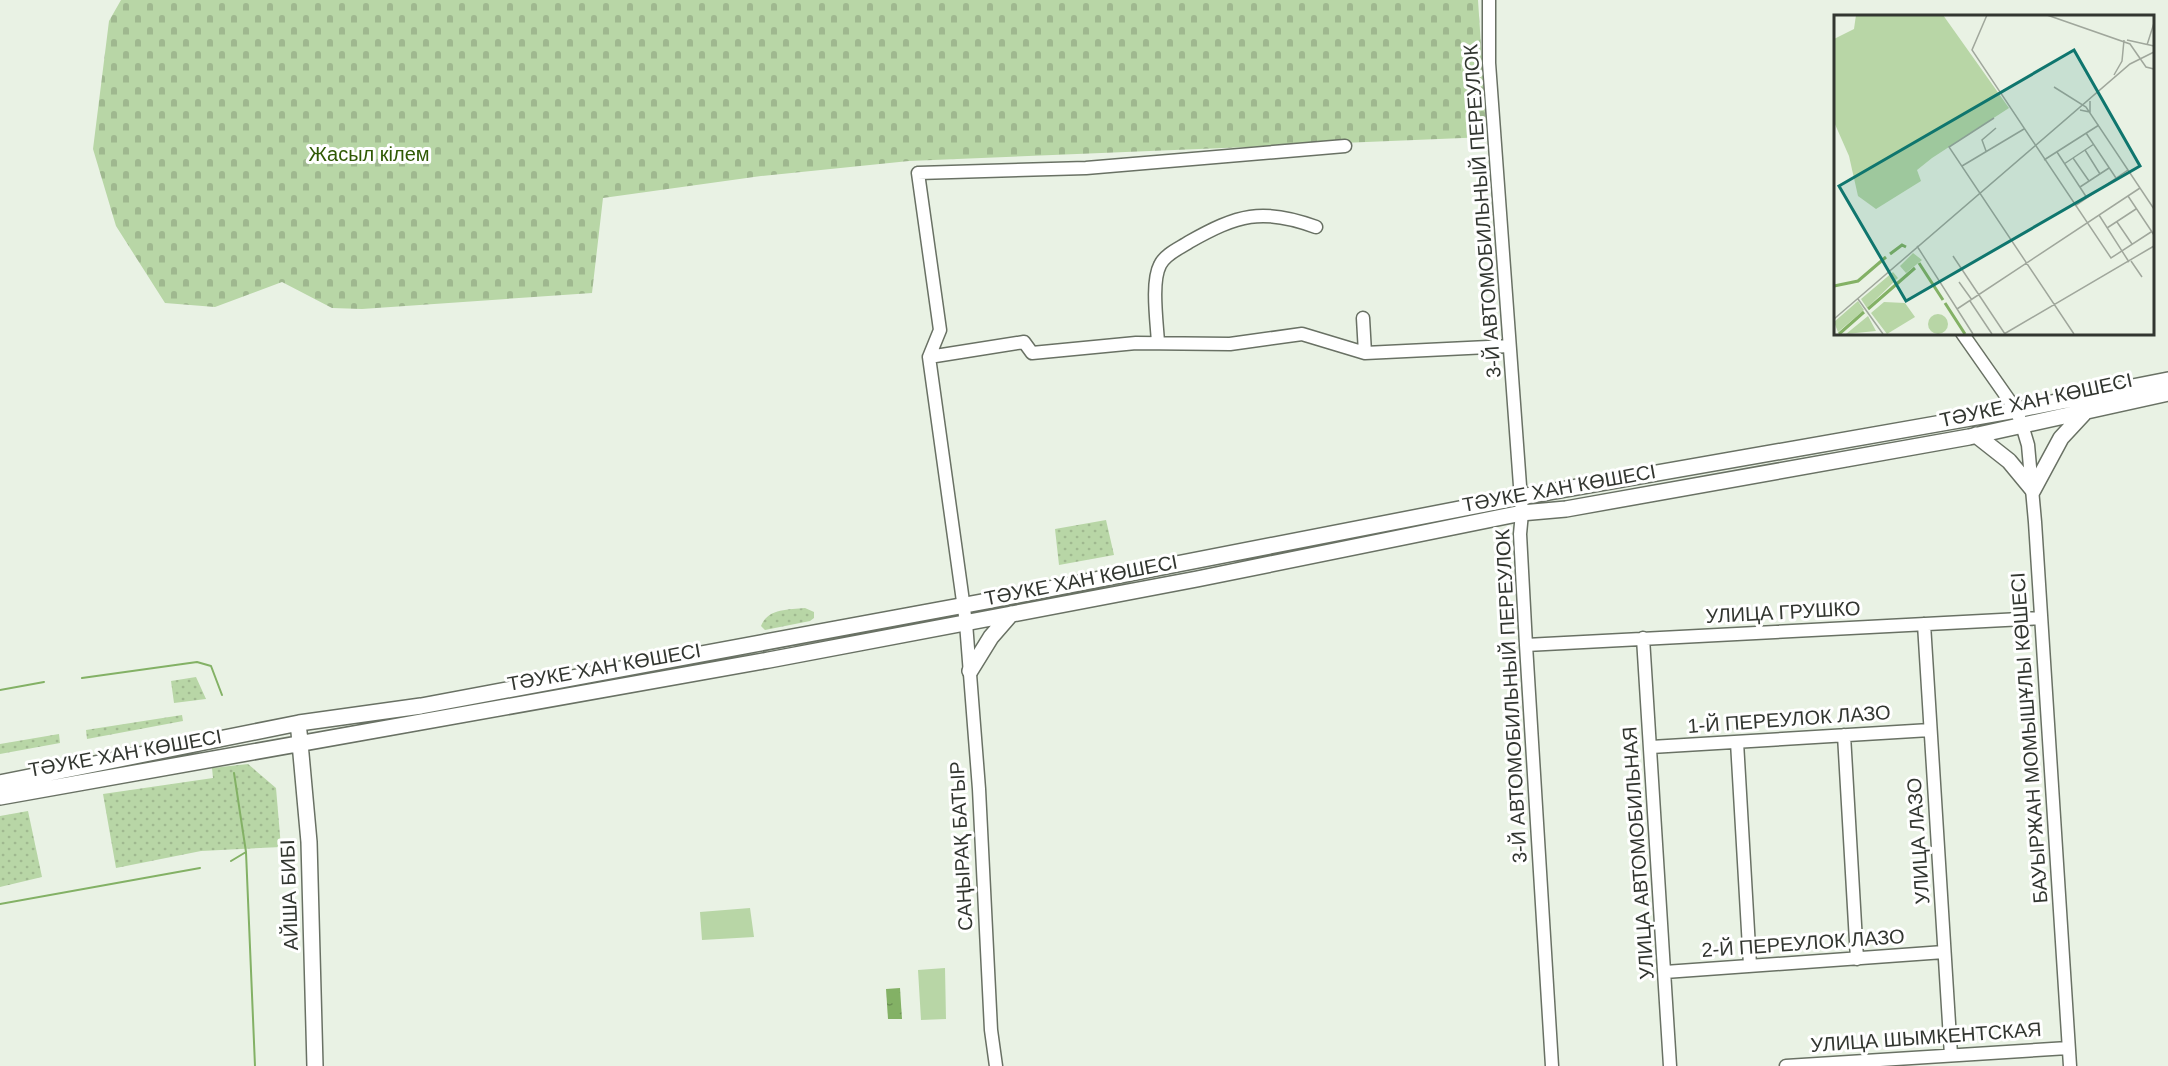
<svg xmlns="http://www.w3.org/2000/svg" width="2168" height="1066" font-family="Helvetica,sans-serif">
<defs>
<pattern id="grass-dots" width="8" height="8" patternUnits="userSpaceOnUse" patternTransform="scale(1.5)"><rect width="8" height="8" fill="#b8d6a6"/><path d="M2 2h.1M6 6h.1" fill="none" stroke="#9fb88f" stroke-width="1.8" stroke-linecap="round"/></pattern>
<pattern id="cemetery-stones" width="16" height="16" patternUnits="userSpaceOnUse" patternTransform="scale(1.5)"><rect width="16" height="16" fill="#b8d6a6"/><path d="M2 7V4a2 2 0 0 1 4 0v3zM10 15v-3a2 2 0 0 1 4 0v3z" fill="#9fb88f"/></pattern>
<pattern id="water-ripples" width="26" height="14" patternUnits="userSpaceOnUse" patternTransform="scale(1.5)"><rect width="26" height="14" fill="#83b165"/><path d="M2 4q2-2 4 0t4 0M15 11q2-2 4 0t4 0" fill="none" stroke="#6c9154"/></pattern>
</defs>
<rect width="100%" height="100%" fill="#e9f2e4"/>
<path fill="url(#grass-dots)" d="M1106,520L1114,555L1059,565L1055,529Z
M805,608L814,612V618L810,621L765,630L761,626C768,608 788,610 805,608Z
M196,677L206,699L174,703L171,681Z
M182,715L183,721L87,739L86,730Z
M59,734L60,743L0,754V744Z
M248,764L276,788L281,847L201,851L116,868L103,794L213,778L212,768Z
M28,811L42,877L0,887V816Z"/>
<path fill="url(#cemetery-stones)" d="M121,0H1478L1487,137L909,161L761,176L603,198L592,293L362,309L332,308L282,282L215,307L165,303L116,226L93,149L109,21Z"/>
<path fill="#b8d6a6" d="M750,908L754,937L702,940L700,912Z
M945,968L946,1019L921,1020L918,970Z"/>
<path fill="url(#water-ripples)" d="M900,988L902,1019H888L886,989Z"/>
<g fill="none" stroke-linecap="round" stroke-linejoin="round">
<path stroke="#83b165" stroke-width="2" d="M82,678L197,662L211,666L222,695
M0,690L44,682
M246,852L255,1066
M231,861L246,852L234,773
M0,904L200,868"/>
<g stroke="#697164" stroke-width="15">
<path id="minor" d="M1489,0V63L1522,513L1520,534L1526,645L1552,1066
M1363,318L1365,353
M1962,333L2016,410L2022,425L2028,445L2035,522L2070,1066
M1158,343C1157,323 1151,282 1160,265C1165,254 1180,248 1189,242C1237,215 1262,207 1316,227
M929,357L1024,342L1032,353L1136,343L1230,344L1302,334L1365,353L1509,346
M1924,624L1951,1055
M1643,638L1670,1066
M1526,645L2041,618
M1844,735L1857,959
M1737,742L1750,965
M1651,747L1930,730
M1665,972L1944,952
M996,1066L991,1030L979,789L966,623L929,357L940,330L918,173L1086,168L1345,146
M1786,1066L2068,1048"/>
</g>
<g stroke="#697164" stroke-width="18">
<path id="major" d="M1976,435L2009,461L2033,490L2061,438L2087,410
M970,671L991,637L1011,614
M299,732L309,842L315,1066
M0,783L299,723L421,706L987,601L1521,497L2016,410L2168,380
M0,797L769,660L1197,579L1522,513L1566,509L1969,437L2168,393"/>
</g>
<use href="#minor" stroke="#fff" stroke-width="12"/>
<use href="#major" stroke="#fff" stroke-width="15"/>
</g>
<g text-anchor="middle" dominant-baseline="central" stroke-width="6" stroke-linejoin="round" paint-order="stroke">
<g font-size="20" fill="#2f5904" stroke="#fff">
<text x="369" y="154">Жасыл кілем</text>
</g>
<g font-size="20" fill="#323630" stroke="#fff">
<text transform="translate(1482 211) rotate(-94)">3-Й АВТОМОБИЛЬНЫЙ ПЕРЕУЛОК</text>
<text transform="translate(2036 400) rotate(-12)">ТӘУКЕ ХАН КӨШЕСІ</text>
<text transform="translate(1559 488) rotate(-10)">ТӘУКЕ ХАН КӨШЕСІ</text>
<text transform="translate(1081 580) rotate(-11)">ТӘУКЕ ХАН КӨШЕСІ</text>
<text transform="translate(1783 612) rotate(-3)">УЛИЦА ГРУШКО</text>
<text transform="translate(604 667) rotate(-10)">ТӘУКЕ ХАН КӨШЕСІ</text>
<text transform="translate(1511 696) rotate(-93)">3-Й АВТОМОБИЛЬНЫЙ ПЕРЕУЛОК</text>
<text transform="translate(1789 719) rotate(-4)">1-Й ПЕРЕУЛОК ЛАЗО</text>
<text transform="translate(2029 738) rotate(-94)">БАУЫРЖАН МОМЫШҰЛЫ КӨШЕСІ</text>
<text transform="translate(125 753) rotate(-10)">ТӘУКЕ ХАН КӨШЕСІ</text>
<text transform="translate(1918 841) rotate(-94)">УЛИЦА ЛАЗО</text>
<text transform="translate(961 846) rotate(-93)">САҢЫРАҚ БАТЫР</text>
<text transform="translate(1638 853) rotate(-94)">УЛИЦА АВТОМОБИЛЬНАЯ</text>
<text transform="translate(289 895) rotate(-92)">АЙША БИБІ</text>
<text transform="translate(1803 943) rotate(-4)">2-Й ПЕРЕУЛОК ЛАЗО</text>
<text transform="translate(1926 1037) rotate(-4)">УЛИЦА ШЫМКЕНТСКАЯ</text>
</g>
</g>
<g transform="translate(1834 15)">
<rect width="320" height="320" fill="#e9f2e4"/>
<path d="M79,238L88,245L72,258L66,251ZM59,257L64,263L33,293L27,284ZM24,286L30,295L4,317L0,307ZM50,287L71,288L81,302L53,319L37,298ZM34,301L42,316L12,319Z" fill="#b8d6a6"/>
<path d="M22,0H109L175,93L98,143L83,155L87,166L42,194L24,181L15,141L0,107V24L20,14Z" fill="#b8d6a6"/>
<path d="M94 309a10 10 0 1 1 20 0a10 10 0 1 1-20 0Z" fill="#b8d6a6"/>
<path fill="none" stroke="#83b165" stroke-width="3" d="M56,239L68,230L72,232M85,248L109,285M0,271L24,266L52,242M111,288L131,319M34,294L81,253M5,319L30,297"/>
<path fill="none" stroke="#a0a79c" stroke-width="1.5" d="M153,0L138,35L277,243L317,217M213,0L296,29L312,52L320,54M293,25L320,31M313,30L320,8M280,60L288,46L290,25M220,72L252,92L320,194M246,95L256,97V86M160,103L115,132L240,319M252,118L282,163M251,135L266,159M152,136L148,125L162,113M223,137L253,183M239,143L255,166M210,145L265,110M230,149L260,129M128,151L190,114M246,172L275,153M294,181L320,220M241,191L294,155M265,200L295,247M283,207L298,229M273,213L302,194M83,231L139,319M119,241L171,319M297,246L308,262M125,267L138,285M24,284L49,319M136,286L158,319M123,294L306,173M0,304L296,49L320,37M170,319L320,231"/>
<path fill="#0f766e" fill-opacity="0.15" stroke="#0f766e" stroke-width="3" d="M240,35L306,151L72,286L5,171Z"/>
<rect width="320" height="320" fill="none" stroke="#323630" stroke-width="3"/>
</g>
</svg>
